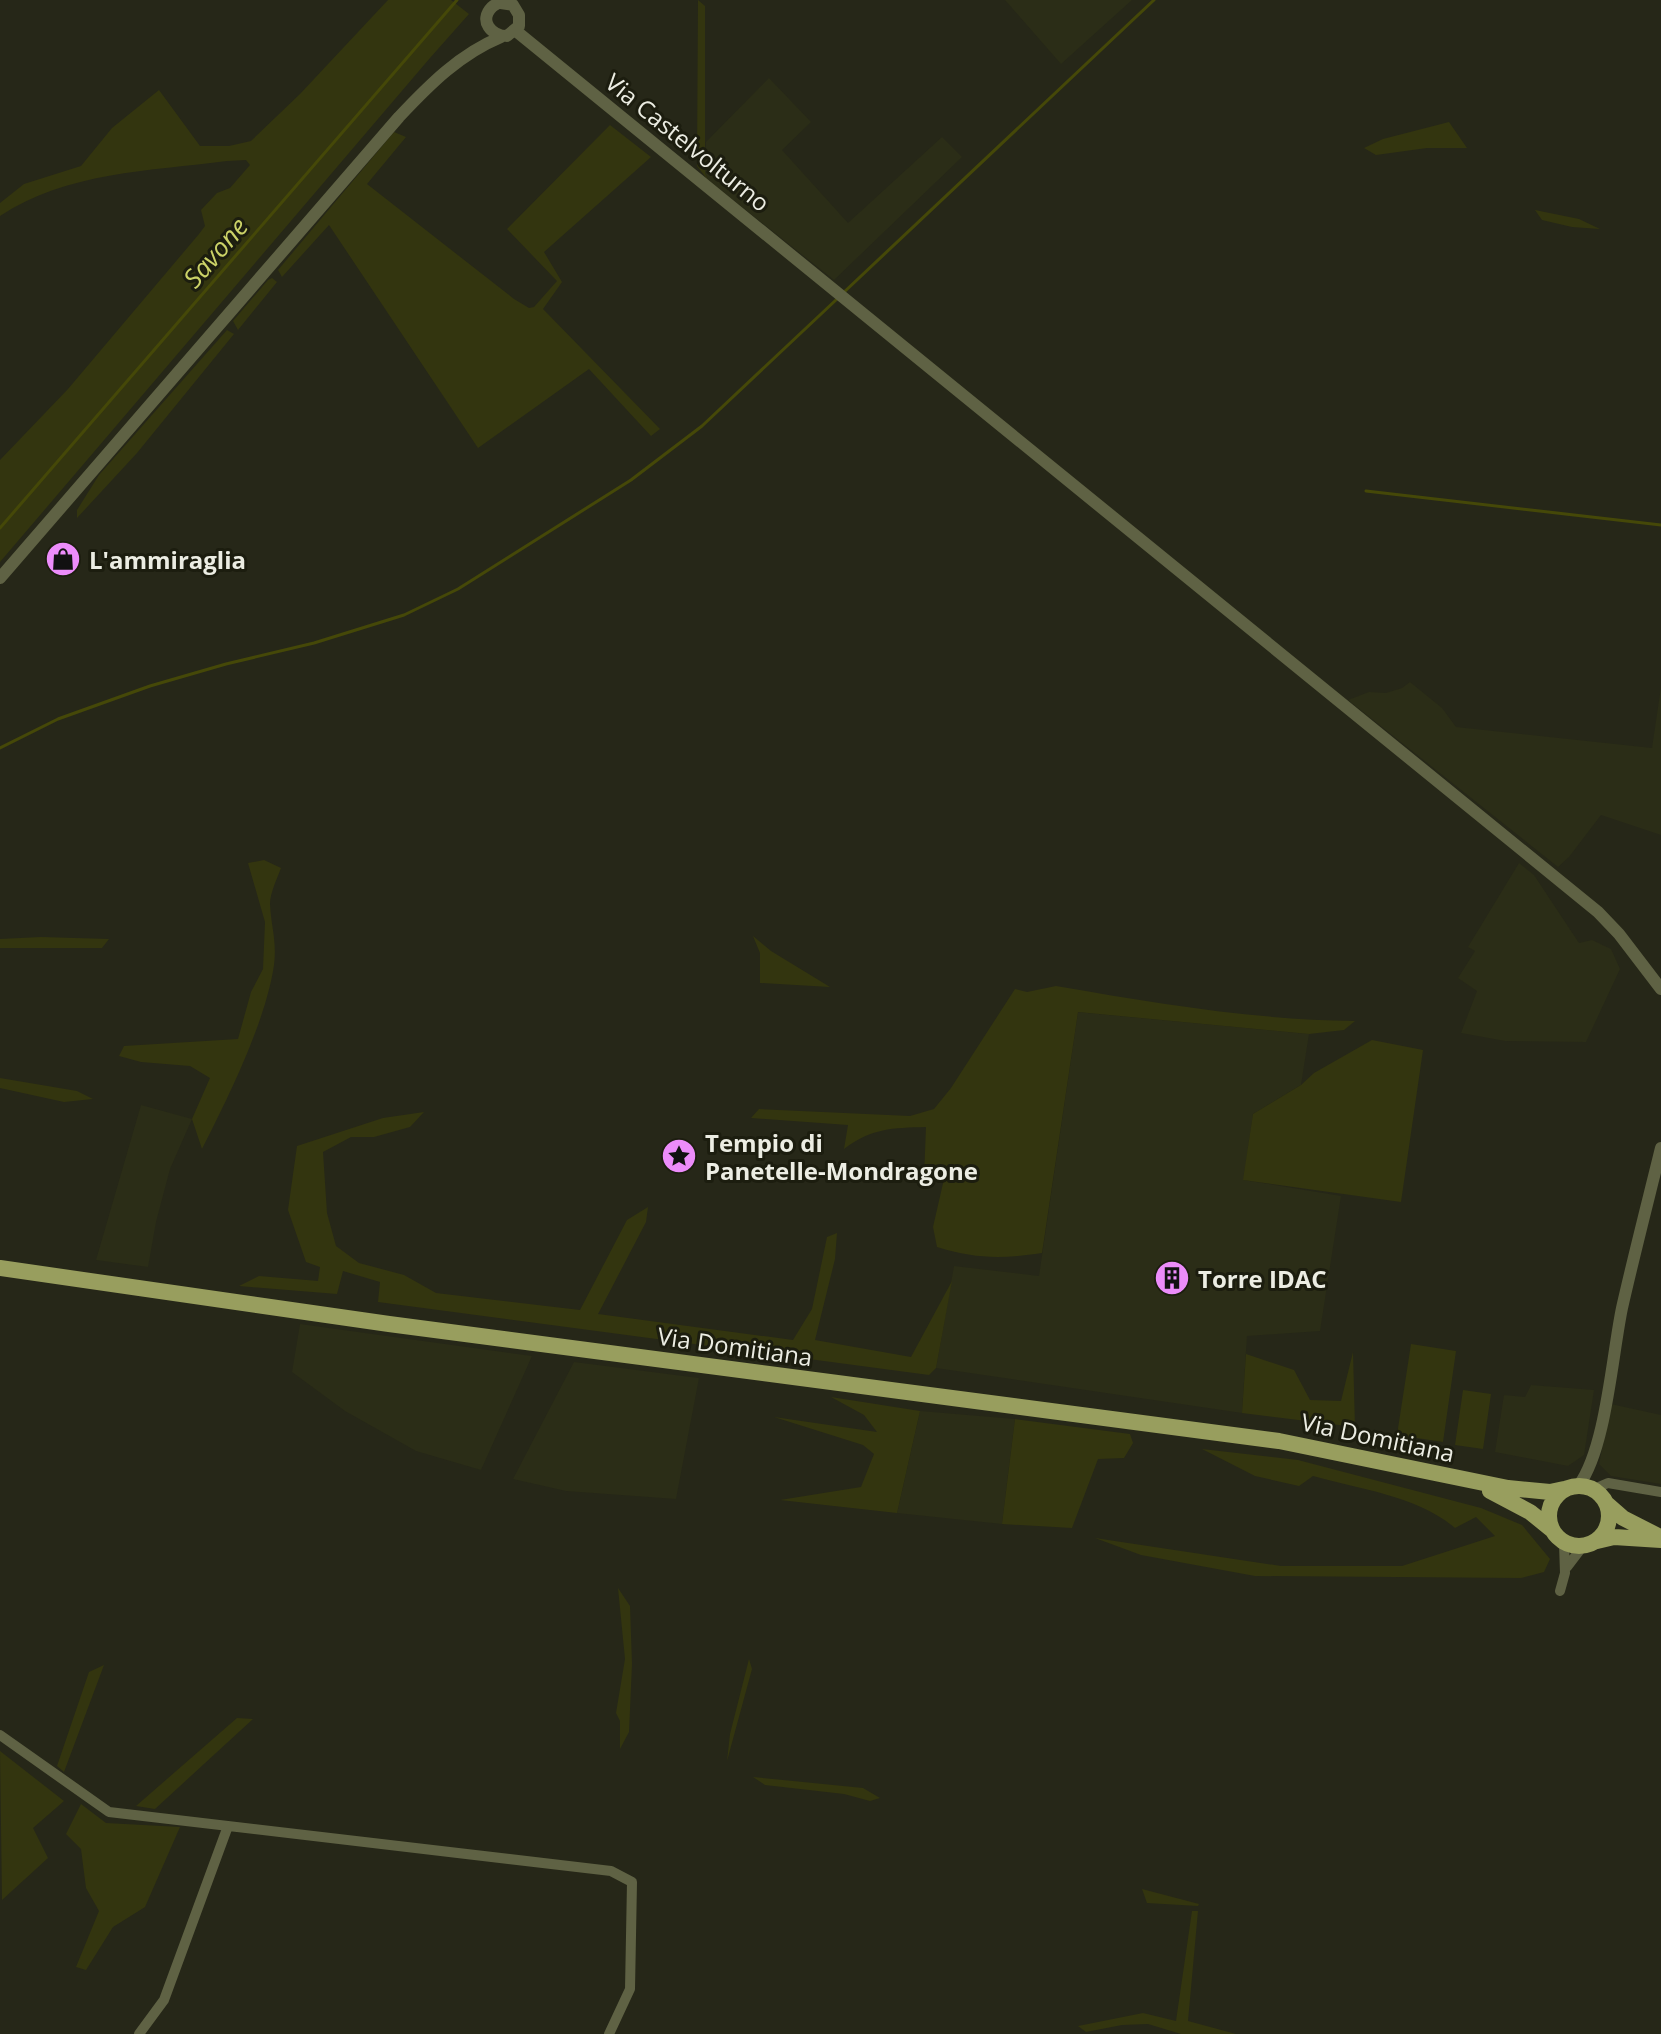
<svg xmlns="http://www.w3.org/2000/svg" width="1661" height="2034" font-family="'Open Sans',sans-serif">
<rect width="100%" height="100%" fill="#262718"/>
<path fill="#2b2d17" d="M1005,0H1132L1061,64Z
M769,78L811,122L782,150L848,223L942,137L962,157L834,280L708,180L705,173L706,142Z
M1410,682L1442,708L1456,727L1652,748L1661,687V835L1601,815L1569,857L1558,867L1348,700L1369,692L1386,693L1402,688Z
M1519,863L1534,875L1579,943L1592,940L1611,949L1620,969L1586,1042L1505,1041L1461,1033L1477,991L1458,978L1475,951L1468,947Z
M1078,1012L1309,1034L1301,1085L1253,1114L1244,1180L1341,1196L1320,1331L1247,1336L1242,1413L936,1368L954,1266L1039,1276Z
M141,1105L192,1119L170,1169L156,1222L148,1267L96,1260Z
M300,1324L532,1356L481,1470L416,1451L345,1411L292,1372Z
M574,1362L699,1378L676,1499L566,1491L513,1479Z
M1531,1385L1594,1390L1584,1455L1568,1466L1495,1452L1504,1395L1525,1397Z
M1611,1404L1661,1415V1484L1611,1476L1599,1464Z
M920,1411L1015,1419L1002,1524L897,1513Z"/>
<path fill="#33350f" d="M388,0H451L469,14L430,58L0,562V460L68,389L199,234L205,226L201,210L217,193L230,188L250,165L246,160L227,161C150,171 66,172 0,216V203L24,184L81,166L112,128L159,90L200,146H229L251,141L300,94Z
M698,0L705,6V173L708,180L697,166Z
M1449,122L1467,148H1427L1376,155L1364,148L1383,139Z
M610,125L651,157L544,252L562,282L543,309L660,429L651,436L589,369L478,448L329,225L282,277L278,270L394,132L406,137L367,184L514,299L529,308L534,307L557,281L507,229Z
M1535,210L1579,219L1600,229L1572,227L1542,220Z
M272,278L277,282L238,330L233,321L268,280Z
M227,330L234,334L137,453L77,518V510L99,475Z
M264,860L281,868C277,879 270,893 270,904C271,926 277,941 274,965C266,1021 228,1098 202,1149L192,1119L210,1078L190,1066L141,1062L119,1056L124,1046L238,1039L251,992L263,969L265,922L248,863Z
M753,936L771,951L830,987L760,983V953Z
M41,937L109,939L102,948H0V939Z
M1056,986C1155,1003 1254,1020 1355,1021L1344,1030L1309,1034L1078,1012L1042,1253C1002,1259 976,1259 937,1247L933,1227L944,1179L924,1177L926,1127C892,1128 872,1128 844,1149L848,1125L751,1118L759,1109L910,1116L934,1109L951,1088L1015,989L1027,992Z
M1372,1040L1423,1050L1401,1202L1243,1180L1253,1114L1301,1085L1314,1073Z
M0,1078L77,1091L93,1099L64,1102L0,1088Z
M424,1112L410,1127L374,1137H351L323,1152L327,1213L336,1246L359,1263L404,1275L436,1293L580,1310L627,1220L648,1207L646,1222L598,1314L793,1340L812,1309L827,1237L837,1233L835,1259L815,1340L911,1357L952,1281L936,1368L929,1375L378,1302L380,1282L343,1271L337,1294L239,1286L259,1276L318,1281L320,1267L306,1262L288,1210L297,1146L383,1118Z
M1411,1344L1456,1351L1443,1442L1397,1435Z
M1353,1352L1355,1427L1242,1413L1246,1354L1294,1370L1310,1400L1341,1401Z
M1463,1390L1491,1394L1483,1449L1455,1445Z
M831,1397L920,1411L897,1513L780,1500L861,1487L874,1454L863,1445L774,1417L877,1432L864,1415Z
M1015,1419L1130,1434L1133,1443L1124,1458L1098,1459L1072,1528L1002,1524Z
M1202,1449L1298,1460L1481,1508L1522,1525L1550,1559L1544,1572L1521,1578L1255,1576L1141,1555L1095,1538L1281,1566H1402L1495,1536L1476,1517L1455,1528C1418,1496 1359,1489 1313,1476L1299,1486L1255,1476Z
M618,1588L630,1606L632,1664L629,1732L620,1749V1721L616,1713L625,1659Z
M749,1659L752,1669L727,1761L730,1734Z
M104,1665L64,1772L57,1766L89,1672Z
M237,1718L253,1719L155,1809L136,1806Z
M0,1751L64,1801L33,1828L48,1858L2,1900Z
M753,1777L863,1788L880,1798L870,1801L844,1794L765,1785Z
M81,1804L106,1823L180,1827L145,1907L113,1927L86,1970L76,1967L99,1911L86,1888L81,1849L66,1834Z
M1142,1889L1199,1904L1198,1906L1147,1903Z
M1192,1911H1198L1188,2021L1236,2034H1181L1148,2024L1122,2025L1086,2032L1078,2026L1143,2013L1176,2021Z"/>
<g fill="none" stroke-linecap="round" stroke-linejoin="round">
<path stroke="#454808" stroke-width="3" d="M842,294L1154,0
M1366,491L1661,525
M0,528L457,0
M0,748L58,719L150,686L226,664L314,643L404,615L458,589L631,480L702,426L837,299"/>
<path stroke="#5f6244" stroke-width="10" d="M1594,1489L1608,1483L1661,1492
M1567,1567L1583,1546
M1560,1591L1565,1573L1564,1543
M0,1735L109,1812L611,1871L632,1882L630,1989L609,2034
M139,2034L164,2000L228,1826"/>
<path stroke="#5f6244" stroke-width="12" d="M501,3L513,5L519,15V26L507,36C492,36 478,21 492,7C496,4 500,2 504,0
M516,31L1598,912L1619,934L1661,989
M0,578L399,117C430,84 460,54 501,37
M1579,1485C1606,1448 1612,1356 1622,1308C1634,1255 1648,1201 1661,1148"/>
<path stroke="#989e5e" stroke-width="16" d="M0,1268L389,1324L1279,1441L1508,1488L1550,1492L1564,1489
M1549 1516a30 30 0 1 1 60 0a30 30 0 1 1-60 0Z
M1490,1491L1530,1512L1551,1529
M1607,1504L1623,1518L1660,1537
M1597,1541L1614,1537L1661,1540"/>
</g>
<defs>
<g id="shop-disc" transform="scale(1.8)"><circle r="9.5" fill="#ec8cfa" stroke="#1c1d0f"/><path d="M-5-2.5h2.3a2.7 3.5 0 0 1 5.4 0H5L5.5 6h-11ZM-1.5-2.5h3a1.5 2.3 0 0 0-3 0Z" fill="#111"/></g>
<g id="sight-disc" transform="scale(1.8)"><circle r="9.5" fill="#ec8cfa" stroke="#1c1d0f"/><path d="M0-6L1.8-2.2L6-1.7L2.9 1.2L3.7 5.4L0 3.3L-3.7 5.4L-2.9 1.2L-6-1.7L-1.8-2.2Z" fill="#111"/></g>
<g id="building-disc" transform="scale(1.8)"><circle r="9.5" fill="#ec8cfa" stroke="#1c1d0f"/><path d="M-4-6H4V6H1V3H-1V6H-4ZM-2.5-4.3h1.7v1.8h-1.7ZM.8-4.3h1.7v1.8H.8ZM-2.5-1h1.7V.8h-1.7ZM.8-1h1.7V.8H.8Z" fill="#111"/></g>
</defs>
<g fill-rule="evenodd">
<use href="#shop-disc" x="63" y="559"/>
<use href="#sight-disc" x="679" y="1156"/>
<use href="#building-disc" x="1172" y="1278"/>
</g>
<g text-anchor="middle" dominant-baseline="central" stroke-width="6" stroke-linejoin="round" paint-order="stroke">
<g font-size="24" fill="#ecede3" stroke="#1c1d0f">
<text transform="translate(688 142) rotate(39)">Via Castelvolturno</text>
<text transform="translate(735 1346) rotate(8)">Via Domitiana</text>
<text transform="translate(1378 1437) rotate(12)">Via Domitiana</text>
</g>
<g font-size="24" font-weight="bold" fill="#ecede3" stroke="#1c1d0f" text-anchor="start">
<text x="89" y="559">L'ammiraglia</text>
<text x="705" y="1142">Tempio di<tspan x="705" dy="28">Panetelle-Mondragone</tspan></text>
<text x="1198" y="1278">Torre IDAC</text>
</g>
<g font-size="26" font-style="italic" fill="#cbd267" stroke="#1c1d0f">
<text transform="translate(215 252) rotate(-49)">Savone</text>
</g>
</g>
</svg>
